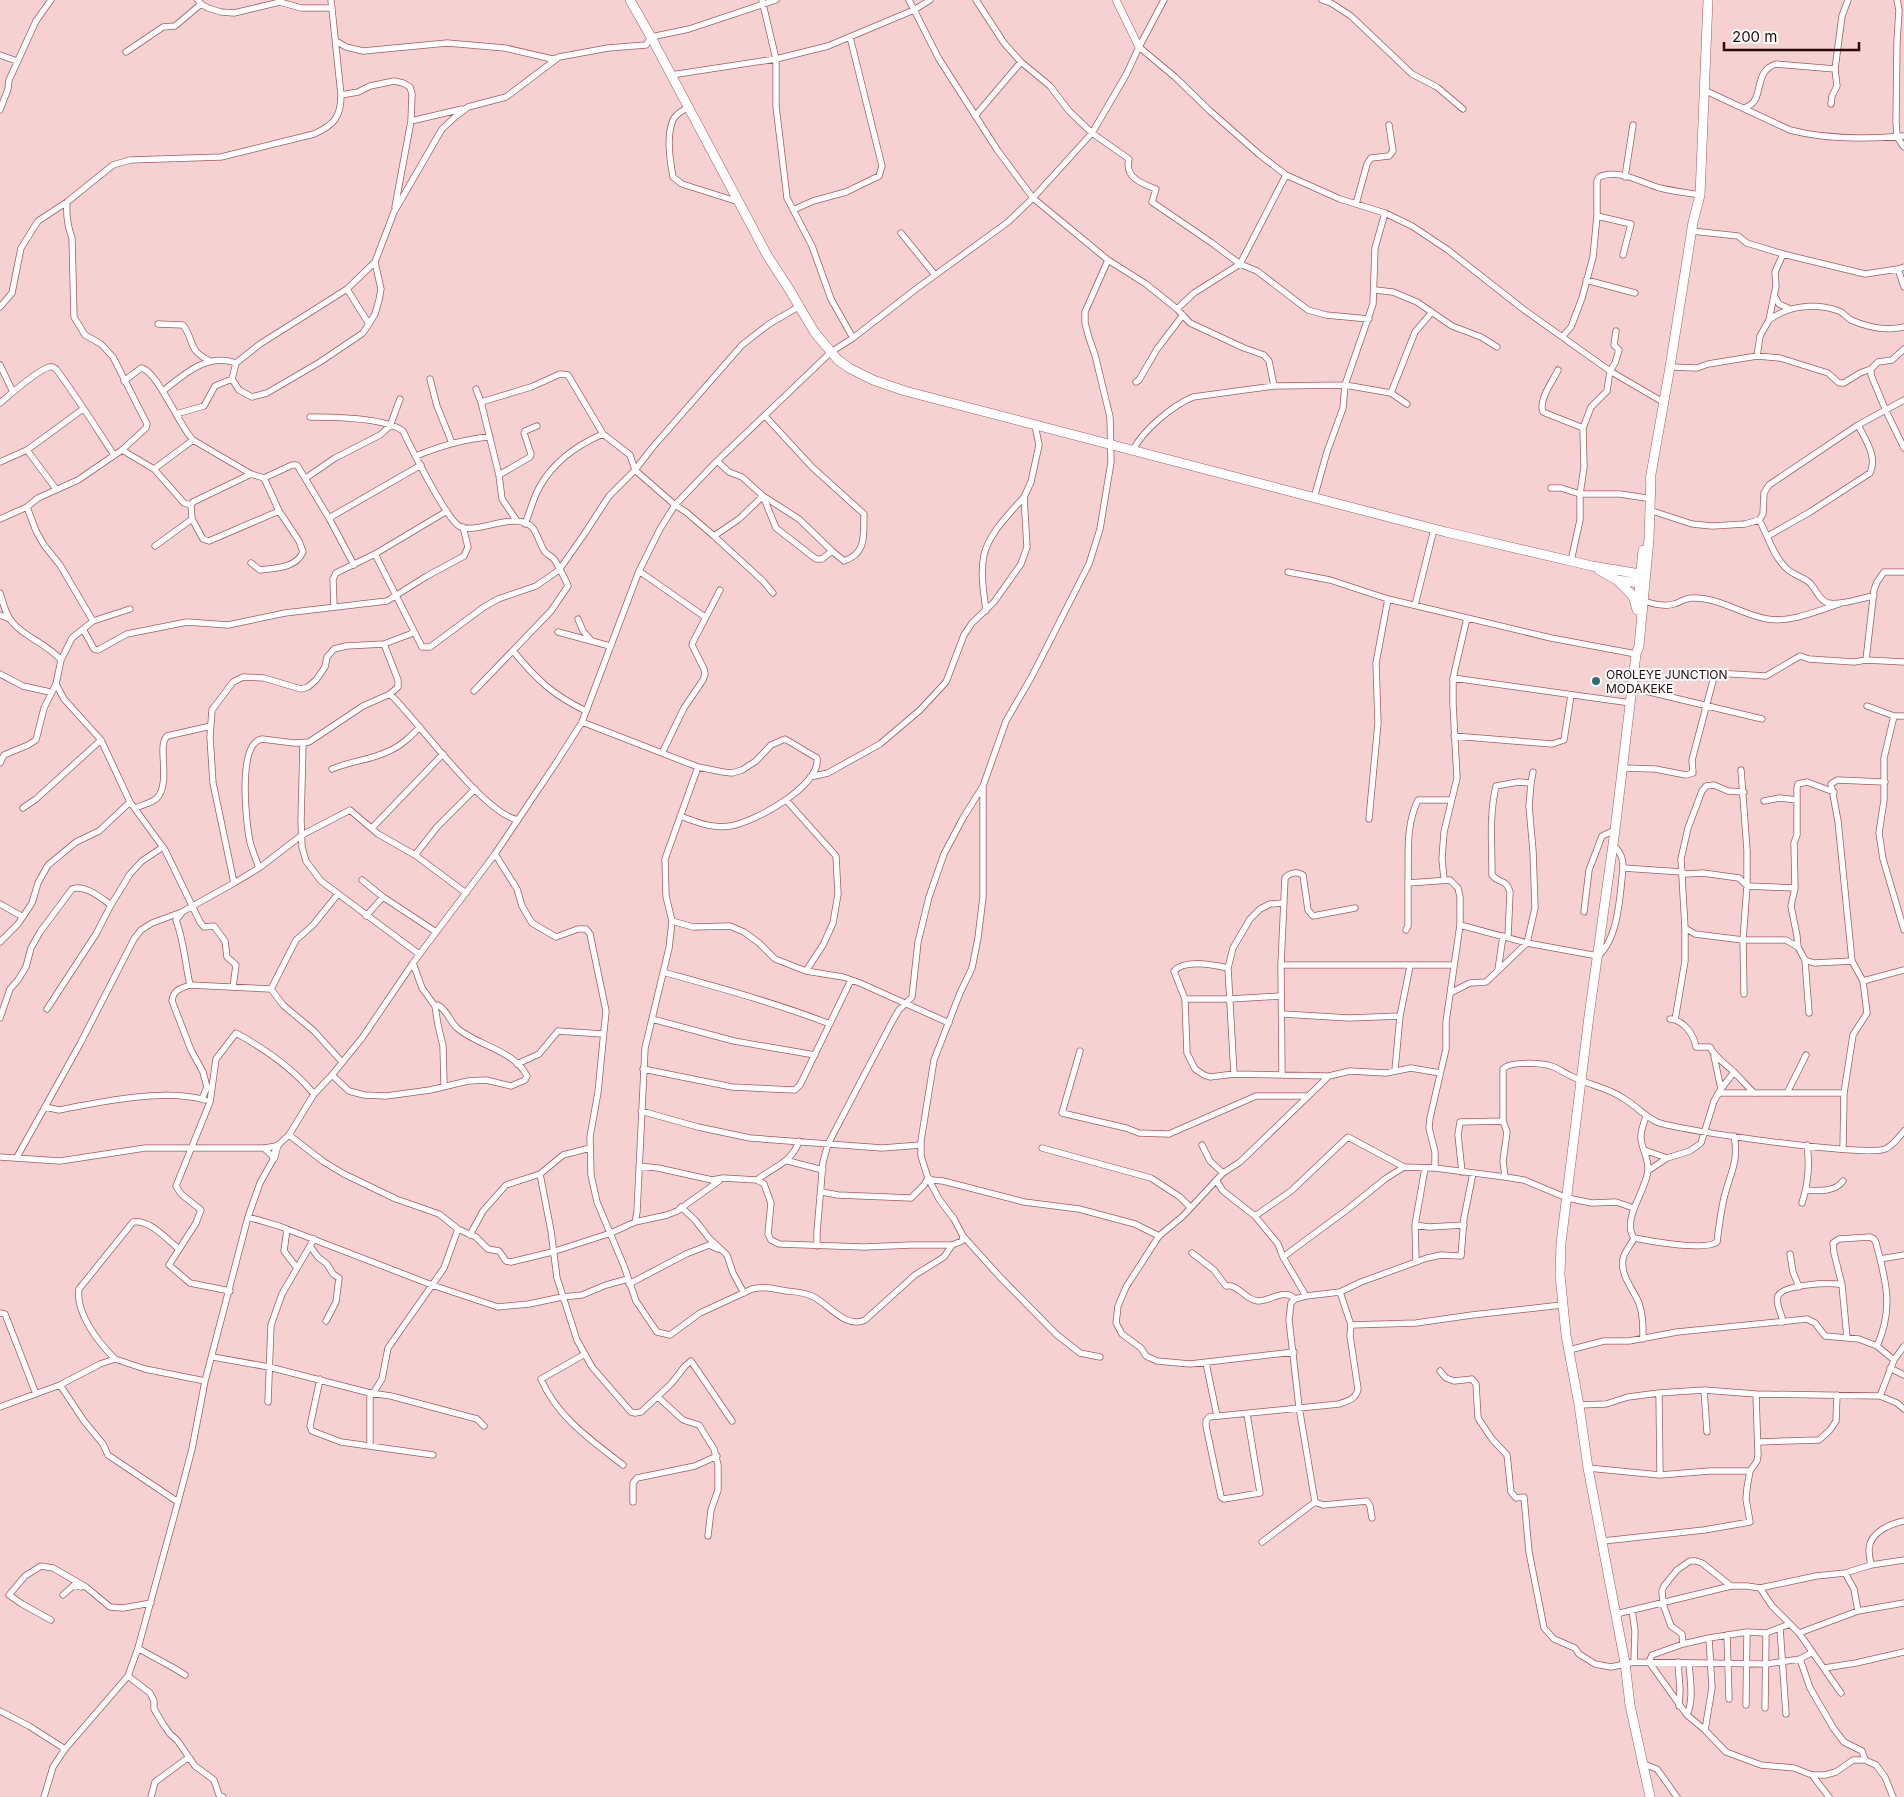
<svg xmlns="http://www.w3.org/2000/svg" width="1904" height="1797" font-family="Inter,sans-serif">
<rect width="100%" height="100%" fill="#f5d1d2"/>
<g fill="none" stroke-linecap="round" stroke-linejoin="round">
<g stroke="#a75960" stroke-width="7">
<path id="minor" d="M198,0L201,4L208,8L221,12L234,13L280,2L301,8H332
M762,0L776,59V106L787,198L812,246L831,299L853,338
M909,0L939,59L998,151L1033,198L1108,260L1146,284L1177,309L1190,323L1244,348L1264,355L1269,361L1274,386
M976,0L1004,43L1021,62L1050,86L1069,111L1092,133L1129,159C1124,177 1142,184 1156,189L1152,202L1212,243L1240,264L1257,271L1308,310L1326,315L1369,319
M1164,0L1139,47L1175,77L1210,111L1260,155L1286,175L1340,199L1385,213L1412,226L1448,250L1523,309L1610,371L1663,402
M1322,0L1331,3L1351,16L1412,74L1437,87L1463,109
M1897,0L1899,10L1897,42L1896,122L1897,137L1904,147
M336,41L346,47L363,51L447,43L505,48L552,59L557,58
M126,52L163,27L175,26L201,4
M0,55L17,61
M671,75L776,59L828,46L914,10L930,0
M1704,90L1790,130C1824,139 1869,139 1904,136
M341,95L358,92L370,86L394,81L403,83L410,87L412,94L411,121L395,207
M1831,104L1832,96L1837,86L1835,69L1842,16L1848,0
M688,107C683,111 676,113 673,120C666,137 670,160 673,177L682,184L739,202
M1744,108C1767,101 1751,72 1776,64L1835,69
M0,110L8,89L9,80L36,21L51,0
M975,116L1021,62
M411,121L462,109
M1625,177L1633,125
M1356,204L1367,164L1371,158L1389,156L1393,151L1389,125
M793,210L813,201L846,192L879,176L882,166L850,37
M1597,216L1631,224L1623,255
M1692,231L1738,236L1747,243L1783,254L1865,274L1898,269L1904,267
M901,233L935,275
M1898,269L1904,287
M1586,280L1635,293
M347,289L375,262L394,212L442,129L455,117L468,107L506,97L559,57L608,48L646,45L651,37L689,29L776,0
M1375,290L1393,292L1417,302L1452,326L1481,337L1497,347
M1774,295L1779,304L1788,308
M0,307L12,293L21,248L38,221L67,202L113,165L130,160L221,157L314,134C334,125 341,117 341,95L331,0
M1177,309L1194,293L1240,264L1286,175
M1769,320C1789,305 1816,303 1839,311C1844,313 1847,318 1851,320C1867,327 1887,331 1904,327
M158,324L183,325C195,341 187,350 210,361
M369,324L347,289L260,344L236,363L232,379L239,390L252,397L267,393L320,362L363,333L375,314L379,300L381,289L375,262
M1562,337L1571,327L1582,298L1593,257L1597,216V181L1599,177C1618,168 1642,183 1660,188C1673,191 1687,193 1700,195
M1757,356L1760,336L1769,320L1776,286L1775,272L1783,254
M0,365L13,392
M1670,367L1697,368L1708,364L1757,356L1780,358L1828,373L1839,383H1844L1860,373L1871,369L1878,362L1892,360L1904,349
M1871,369V375L1886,411L1904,448
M1558,370C1553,381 1538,400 1543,412L1583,428
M430,379L437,406L452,443
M124,381L141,368C156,369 180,427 193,440L251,474L264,478L292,465H297L329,518L354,565
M1136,382L1139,380L1157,349L1183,315
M476,389L481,402L499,475L502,499L517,521
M163,391C183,375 208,352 236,363
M1391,393L1415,332L1432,312
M481,402L531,387L560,374L568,375L603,434L630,455L635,470L675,505L686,512L714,536L763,581L773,593
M0,403C11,394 36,371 49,367C52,366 53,367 56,369C77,397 95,426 114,455
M176,414L204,406L215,386L232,379
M310,417C333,417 386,418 403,431C411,448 446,518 459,526C476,536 516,509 533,528C538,535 540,545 545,552C548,555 551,556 554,559C556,562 567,582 568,586L551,611L474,691
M27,450L56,489
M122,450L154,469L184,503L191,505L193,502L251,474
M1133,450C1144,429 1172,406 1193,397L1274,386L1345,385L1391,393L1407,404
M416,456C440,446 463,439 490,437
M717,461L729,472L742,477L763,496L776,528L816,559H822L832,551L844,561C868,553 863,533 864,514L812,467L765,416
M0,462L27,450L83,409
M154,469L193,440
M499,475L530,457L531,454L524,433L525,431L537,426
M306,478L335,458L380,435L390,426L400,399
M1551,488H1561L1580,494H1620L1646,498
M1314,498L1327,452L1343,408L1345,385L1373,304L1375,248L1385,213
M27,507L36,531L44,545L60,565L93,621
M1649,510L1692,524L1712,526L1745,524L1759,520L1763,514L1764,493L1769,485L1858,425L1904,400
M329,518L421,465
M0,519L27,507L38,498L78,480L122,450L146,428L147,424L113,357L101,344L85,335L74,317L72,238C67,225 66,215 67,202
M192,519L203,539L209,541L279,511
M1759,520C1768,535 1772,554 1785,567C1792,575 1802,576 1810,583C1816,589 1819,600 1828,603C1839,606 1861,598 1874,596
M525,524C530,512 533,499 539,488C553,462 577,445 603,434
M714,536L739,519L763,496L799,519L832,551
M1768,536L1810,512L1870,473C1878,457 1865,439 1858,425
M155,546L192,519L191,505
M375,554L422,647H430L484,607L498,599L536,586L559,570L585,533L609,496L635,470L652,448L742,345L769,324L800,306
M1571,561L1580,520V494L1584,467L1583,428L1591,407L1607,391L1610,371L1615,363L1619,350L1614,345L1616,331
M251,563L260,570C276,568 296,568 303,552L299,541L279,511L264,478
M639,571L705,617
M1288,572L1330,580L1388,599L1551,638L1636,654
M0,593C3,603 6,616 13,623C26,638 46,643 61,660
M1644,601C1653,604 1664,607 1674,604C1681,602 1685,598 1692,598C1719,597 1742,615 1767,619C1790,623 1817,611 1839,604
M1415,605L1434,529
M334,607L333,579L336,573L375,554L447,511
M986,611C984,593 980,574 984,555C989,533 1010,513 1024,497
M0,615L10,619
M578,619L583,631L590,639
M83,629L94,649L98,650L127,634L187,622L228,625L285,613L387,601L427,576L464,556L468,547L463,527
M558,632L610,646
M514,652C537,680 553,695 586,711
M1866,660L1874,590L1877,582L1884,572H1904
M0,674L23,686L50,692
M1453,678L1631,703
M56,684L64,699L101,740L130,802L165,850L200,922L204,927L214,926L225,941L227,957L236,965L233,987
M1633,688L1762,719
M390,694C419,722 484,814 518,820
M1867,706L1894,716H1904
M1894,716L1884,758V800L1879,833L1883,859L1904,930
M582,722L698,767L723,772L732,773L742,770L756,761L771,745L785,739L817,758C821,786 753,823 730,826C712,829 697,822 680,816
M1454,736L1552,744L1564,740L1571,695
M303,743L301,821L302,847L306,861L321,881L419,954
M662,753L684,708L703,680L705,674L704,669L692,645L693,642L720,590
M0,763L4,755L28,745L36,740L44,708L56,684L61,660L72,638L93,621L130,609
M1623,768L1655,769L1686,775L1693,773L1692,760L1715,673L1766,676L1800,656L1809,659L1854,662L1866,660L1904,662
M332,769C351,761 371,760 389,751C401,746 411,736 420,727
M1741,770L1747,850V886L1743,940L1744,994
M810,777L828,773L880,744L920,710L946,682L964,635L972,623L994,602L1021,564L1027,547L1024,497L1031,482L1039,445L1035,425
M786,800L836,856L838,894L833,923L823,945L806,971
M1764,801L1780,798L1797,800
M23,808L36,799L101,740
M135,808C142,805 152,803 157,798C167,788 163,764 163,751C163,745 163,741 167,736L211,726
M1369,819L1378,723L1376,663L1388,599
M372,828L443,754
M1612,844C1620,851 1623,857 1623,868L1682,872L1686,874L1703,873L1739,878L1747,886L1795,888
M495,854L517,889L522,906L532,923L556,937L578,929H586L590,934L606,1011L598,1092L590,1137L591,1175L597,1202L624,1266L636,1301L657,1332L670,1335L700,1313L752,1289C765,1286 774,1289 787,1291C797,1292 805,1292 814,1297C829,1305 846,1329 865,1320L915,1275L944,1257L952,1245
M415,855L437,827L475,789
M259,868C256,859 252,850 250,842C246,823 237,743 262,739L294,743L309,742L363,706L390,694L398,687V680L384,644
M1444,879L1442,859L1444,832L1457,778L1453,704V678L1467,618
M362,880L383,897L436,932
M234,883L213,783L210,737L212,710L233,682L243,677L264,678L301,689L308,687L316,680L325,667L327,657L334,649L346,646L384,644L413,633
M1408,883L1450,880L1458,888L1460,897V925L1446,1022V1049L1430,1118L1429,1128L1435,1152V1168
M0,904L23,917
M1584,912L1589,870L1602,836L1615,830
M181,914L176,920C184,941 185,963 190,985
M366,916L383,897
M672,921L693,927L730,926L744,932L759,943L775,959L806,971L843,977L860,983L949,1023
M1460,925L1527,943L1598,956C1619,938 1620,894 1623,868
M1685,928L1695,934L1743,940H1786L1798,947L1805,960L1809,1013
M1406,930L1408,926C1408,911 1408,898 1408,883C1409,855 1405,827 1418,800H1451
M1508,937L1510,892C1506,878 1499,884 1492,875C1492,845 1489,815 1496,786L1518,782L1531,783L1533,772
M0,942L18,924L32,903L38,883L48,865L76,842L99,831L130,802
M1798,947L1797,936L1791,906L1795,888L1794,843L1797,835V788L1798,784L1807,782L1834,792
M1805,960L1814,963L1852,961L1863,981L1867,1013L1853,1035L1844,1093L1843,1149
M1852,961L1838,821L1831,784L1837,780L1885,782
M413,963L422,988L435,1006L438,1025L443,1046L444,1085
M1281,965H1454
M1228,968C1213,965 1185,959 1174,971L1185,999L1187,1053L1195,1069L1204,1075L1210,1077L1234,1074L1329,1076L1350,1071L1386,1073L1411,1068L1440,1073
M1498,970L1503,936
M663,972C720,988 776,1003 830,1024
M1863,981L1904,970
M271,989L296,940L313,925L338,894
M1452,992L1470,983L1486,982L1527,943L1535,908L1533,851L1529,806L1531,783
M1185,999H1230L1281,996
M47,1009L96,934L111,905L130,874L142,861L163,847
M1283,1014L1349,1018L1400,1016
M0,1018L10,989L18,980L26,967L31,948L40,932L72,889C85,884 101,898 111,905
M652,1019L734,1041L815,1055
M1670,1019C1684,1020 1694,1035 1696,1047H1710C1715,1058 1725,1063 1734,1072C1741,1079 1747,1086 1754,1093
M1675,1020L1685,961V928L1681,859L1688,828L1702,791L1706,786L1714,785L1728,791L1744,792
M1080,1051L1062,1113L1126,1128L1139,1133L1169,1134L1256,1096H1308
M517,1064L539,1054L558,1031L603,1034
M643,1069L732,1087L795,1090L800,1085L851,980
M1395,1070L1400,1016L1410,966
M1234,1074L1228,968L1233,948L1250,919L1260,909L1270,904L1284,903
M332,1075L349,1091L364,1095L386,1096L430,1090L468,1081L486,1080L511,1086L525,1080L527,1076C514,1050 478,1046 457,1028C450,1022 448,1011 438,1005L435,1006
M1282,1075L1281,965L1285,878C1289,873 1297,871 1303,875L1308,910L1313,916L1355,908
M1721,1089L1734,1072
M1720,1093H1844
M1787,1093L1806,1055
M202,1099L207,1087L203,1072L191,1050L172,1001C173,990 181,988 190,985L271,989L283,1005L314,1031L342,1062
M45,1107L59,1110C100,1102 164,1088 205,1100
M641,1111L698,1127L750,1138L882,1148L921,1145
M289,1135L324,1162L344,1174L396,1199L439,1214L458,1229L476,1237L488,1249L499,1251L506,1261L511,1262L552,1252L611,1233L635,1222L667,1215L677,1211L719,1181
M1202,1145L1210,1161L1223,1173
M590,1148L563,1155L540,1174L551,1231L557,1278L577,1340L592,1367L631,1412L635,1413L641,1412L671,1384L685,1366L691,1361L732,1421
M1042,1148L1151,1178L1180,1197L1190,1207
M1644,1150L1667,1158
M0,1157L60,1161L145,1148H264L277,1146L289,1135L314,1094L332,1075L362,1038L413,963L495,854L558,760L582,722L639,571L660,529L675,505L717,461L831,352L853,338L916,289L1008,222L1033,198L1092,133L1126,75L1139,47
M17,1157L80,1044L134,939L141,930L152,923L182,912L234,883L259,868L302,835L350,810L378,834L415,855L466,893
M788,1161L823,1170
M639,1166L658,1168L712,1180L723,1178L757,1180L764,1184L771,1203L768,1234L771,1240L779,1244L864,1247L911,1245H952L962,1241L963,1236L954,1219L939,1199L928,1178L921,1156V1141L934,1060L960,993L972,968L978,938L983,897V786
M1649,1170L1667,1158L1690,1151L1701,1143L1714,1101L1721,1089L1714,1056
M1462,1172L1458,1135L1460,1122L1503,1121
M1505,1177L1503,1161L1507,1132L1503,1121V1069C1510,1061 1541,1063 1551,1066C1558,1068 1564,1073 1571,1076C1588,1085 1607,1087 1623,1098C1635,1105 1644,1116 1657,1122C1679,1131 1867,1157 1885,1149C1893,1146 1899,1137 1904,1131
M757,1180C774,1166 791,1164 799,1141
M1216,1180L1223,1191L1255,1216L1278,1244L1283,1257L1306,1296
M1806,1190C1819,1191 1835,1192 1843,1181
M822,1192L838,1195L911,1198L924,1185L928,1178L932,1180L943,1181L1024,1202L1079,1209L1135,1224L1159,1236
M1802,1203C1808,1184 1810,1165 1807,1145
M681,1207L695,1220L709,1238L727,1255L733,1273L744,1293
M1255,1216L1291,1191L1348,1137L1404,1167L1435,1168L1505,1177L1524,1180L1567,1198L1592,1203L1616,1202L1634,1208
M248,1217L279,1226L432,1285L498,1307L529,1304L562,1297L582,1295L606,1285L628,1279
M635,1222L637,1212L645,1048L669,948L672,921L666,896L665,859L698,767
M1415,1225L1429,1227L1464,1225
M287,1229L284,1251L297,1268
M470,1235L483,1211L506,1185L540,1174
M963,1236L1000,1277L1056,1334L1080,1353L1100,1357
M1634,1238C1650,1241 1705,1251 1717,1242C1719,1226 1721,1209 1725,1194C1731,1172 1739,1160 1734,1136
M310,1246L318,1257L327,1264L333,1274L339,1278L336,1302L326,1321
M817,1246V1232L823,1162L828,1144L893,1020L899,1010L912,997L918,942L929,897L944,854L963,818L983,786L1006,721L1032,676L1089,564L1100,529L1111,462L1110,417L1095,355L1089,338L1085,323V312L1108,260
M1192,1253L1214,1270L1226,1286C1239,1284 1245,1300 1258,1301C1270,1301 1285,1288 1295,1299
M1790,1254L1793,1272L1799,1287
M1283,1257L1348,1209L1385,1179L1404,1167
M1880,1259L1904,1255
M1416,1262L1415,1225L1425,1168
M629,1284L686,1254L709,1245L718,1249
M230,1291L190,1283L169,1265L196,1223L201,1210L181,1194L176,1186L210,1102L216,1059L236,1033C265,1049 293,1068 314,1094
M0,1313L5,1314L36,1394
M1783,1322C1782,1315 1775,1302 1778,1296C1784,1284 1831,1282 1842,1285
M1351,1325L1416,1323L1472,1315L1562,1305
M1847,1338L1842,1285L1834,1253L1833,1243L1839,1239L1870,1237L1874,1239L1876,1243C1886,1281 1894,1308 1877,1346
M1643,1339C1643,1326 1643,1315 1639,1303C1633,1289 1620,1275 1623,1259C1624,1252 1631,1245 1634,1238C1621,1220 1647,1189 1648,1170C1649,1160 1642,1149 1641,1139C1640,1132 1644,1123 1646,1116
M1569,1350L1604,1341H1629L1677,1332L1807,1319L1815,1323L1825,1336L1859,1339L1877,1346L1894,1360
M1294,1352L1190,1364L1157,1361L1146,1356L1141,1348L1122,1334L1116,1323L1118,1306L1126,1287L1159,1236L1183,1216L1223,1173L1240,1162L1329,1076
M585,1354L541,1379C557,1417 591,1440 623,1465
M213,1357L269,1367L370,1393L391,1396L477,1419L484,1426
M115,1359C99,1343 75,1313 79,1289L133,1222C150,1219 166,1239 179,1249
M1206,1363L1217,1416
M1890,1368L1904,1375
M1440,1371L1446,1378L1454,1381L1472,1379L1476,1384L1478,1418L1492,1439L1507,1455L1511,1492L1516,1498L1524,1497L1529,1552L1544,1628L1554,1639L1575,1648L1579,1654L1595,1664L1611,1667L1634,1662L1766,1664L1800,1659L1811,1653
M320,1379L310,1426L312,1431L341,1442L433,1455
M60,1385L84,1421L103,1444L108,1455L178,1502
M1704,1390L1707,1432
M1659,1393L1660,1475
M1880,1396L1894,1360L1904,1346
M658,1397L683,1420L699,1425L714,1449L718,1465V1490L711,1510L708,1536
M268,1402L271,1325L282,1294L314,1239
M1579,1405L1606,1404L1628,1397L1659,1393L1704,1390L1756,1394L1880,1396L1897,1403L1904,1409
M0,1407L60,1385L100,1364L115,1359L145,1369L205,1381
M1247,1414L1260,1493L1224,1499L1221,1497L1206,1426V1421L1209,1417L1339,1404C1348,1401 1356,1399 1358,1389L1350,1336L1351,1325L1340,1292
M1758,1442L1819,1440L1830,1430L1836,1421L1837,1395
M370,1445V1393L374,1392L382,1379L388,1348L444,1268L458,1229
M1588,1468L1660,1475L1710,1471H1750
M633,1502V1483L637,1478L695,1466L717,1456
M1315,1502L1299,1407L1289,1320L1291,1303L1295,1299L1306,1296L1340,1292L1361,1282L1427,1258L1441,1255L1461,1256L1464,1218L1473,1173
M1315,1502L1323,1505L1367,1501L1370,1506L1372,1518
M1603,1541L1704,1530L1750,1522L1746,1499L1747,1488L1750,1471L1757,1461L1758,1455L1756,1394
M1262,1542L1315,1502
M1871,1565C1870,1560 1869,1554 1869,1549C1870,1532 1890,1524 1904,1521
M1845,1573L1854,1589L1858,1611
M1760,1588L1772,1606L1799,1633L1841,1693
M63,1595L74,1585L81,1587
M1632,1610L1635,1631L1634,1662
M1616,1614L1731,1586H1747L1760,1588L1816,1576L1845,1573L1871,1565L1904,1560
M51,1620L22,1604L9,1595L25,1576L41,1566L53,1568L86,1587L110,1607L123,1608L151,1603
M1790,1624L1766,1633L1747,1632L1709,1638L1683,1644L1652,1655L1649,1662L1687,1715L1705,1730L1726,1752L1761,1765L1794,1768L1812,1775H1825L1836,1772L1853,1760H1865L1876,1765L1885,1777L1893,1797
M1780,1628L1786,1714
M1799,1633L1858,1611L1904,1603
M1727,1635L1729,1699
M1683,1644L1682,1634L1671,1626L1663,1604L1662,1591L1664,1586L1677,1570L1690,1561H1696L1702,1563L1731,1586
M138,1648C154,1658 170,1665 185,1675
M1800,1659L1810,1688L1834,1729L1844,1742L1862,1751L1865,1760
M1678,1662L1680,1690L1679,1706
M1824,1668L1856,1663L1904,1652
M128,1676L150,1693L154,1701V1709L163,1724L170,1734L177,1740L195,1766L214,1780L219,1795L223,1797
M1746,1705L1747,1632
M1765,1708L1766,1633
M0,1711L29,1726L65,1749
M1687,1715C1694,1699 1690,1680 1689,1663
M1705,1730L1712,1688L1709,1638
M1641,1763L1657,1769L1677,1797
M1812,1775L1829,1797
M44,1797L53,1767L65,1749L128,1676L138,1648L178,1502L192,1449L205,1381L248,1217L260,1183L274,1158L264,1148
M151,1797L155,1782L189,1757"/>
</g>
<g stroke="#a75960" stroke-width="8">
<path id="tertiary" d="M1116,0L1139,47
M274,1158L277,1146"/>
</g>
<g stroke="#a75960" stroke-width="10">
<path id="primary" d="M630,0L651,37L767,255L789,289L815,333L838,360L849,368L873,380L905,391L1446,532L1592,566L1640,574L1645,584
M1650,480L1670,367L1693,222L1700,195L1708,0
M1599,570L1617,580L1640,583L1644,579
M1617,580L1633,596L1637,610
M1638,602L1643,550
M1650,1797L1630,1705L1625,1663L1588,1468L1579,1405L1566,1335L1560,1275L1561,1243L1589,1016L1615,830L1636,654L1639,646L1649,539L1651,477"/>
</g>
<use href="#minor" stroke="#fff" stroke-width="5.5"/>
<use href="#tertiary" stroke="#fff" stroke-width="7"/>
<use href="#primary" stroke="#fff" stroke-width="9"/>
</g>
<circle fill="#257071" stroke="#fcfcfc" stroke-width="2" cx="1596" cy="681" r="5"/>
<g text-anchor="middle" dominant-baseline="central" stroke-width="4" stroke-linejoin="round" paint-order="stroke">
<g font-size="12" fill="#280a0d" stroke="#fcfcfc" text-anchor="start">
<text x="1606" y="674">OROLEYE JUNCTION<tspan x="1606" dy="14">MODAKEKE</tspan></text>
</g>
</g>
<path d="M1724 42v8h135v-8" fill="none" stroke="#280a0d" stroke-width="2.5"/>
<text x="1732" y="42" font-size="15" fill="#280a0d" stroke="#fcfcfc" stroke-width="4" paint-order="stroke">200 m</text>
</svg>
